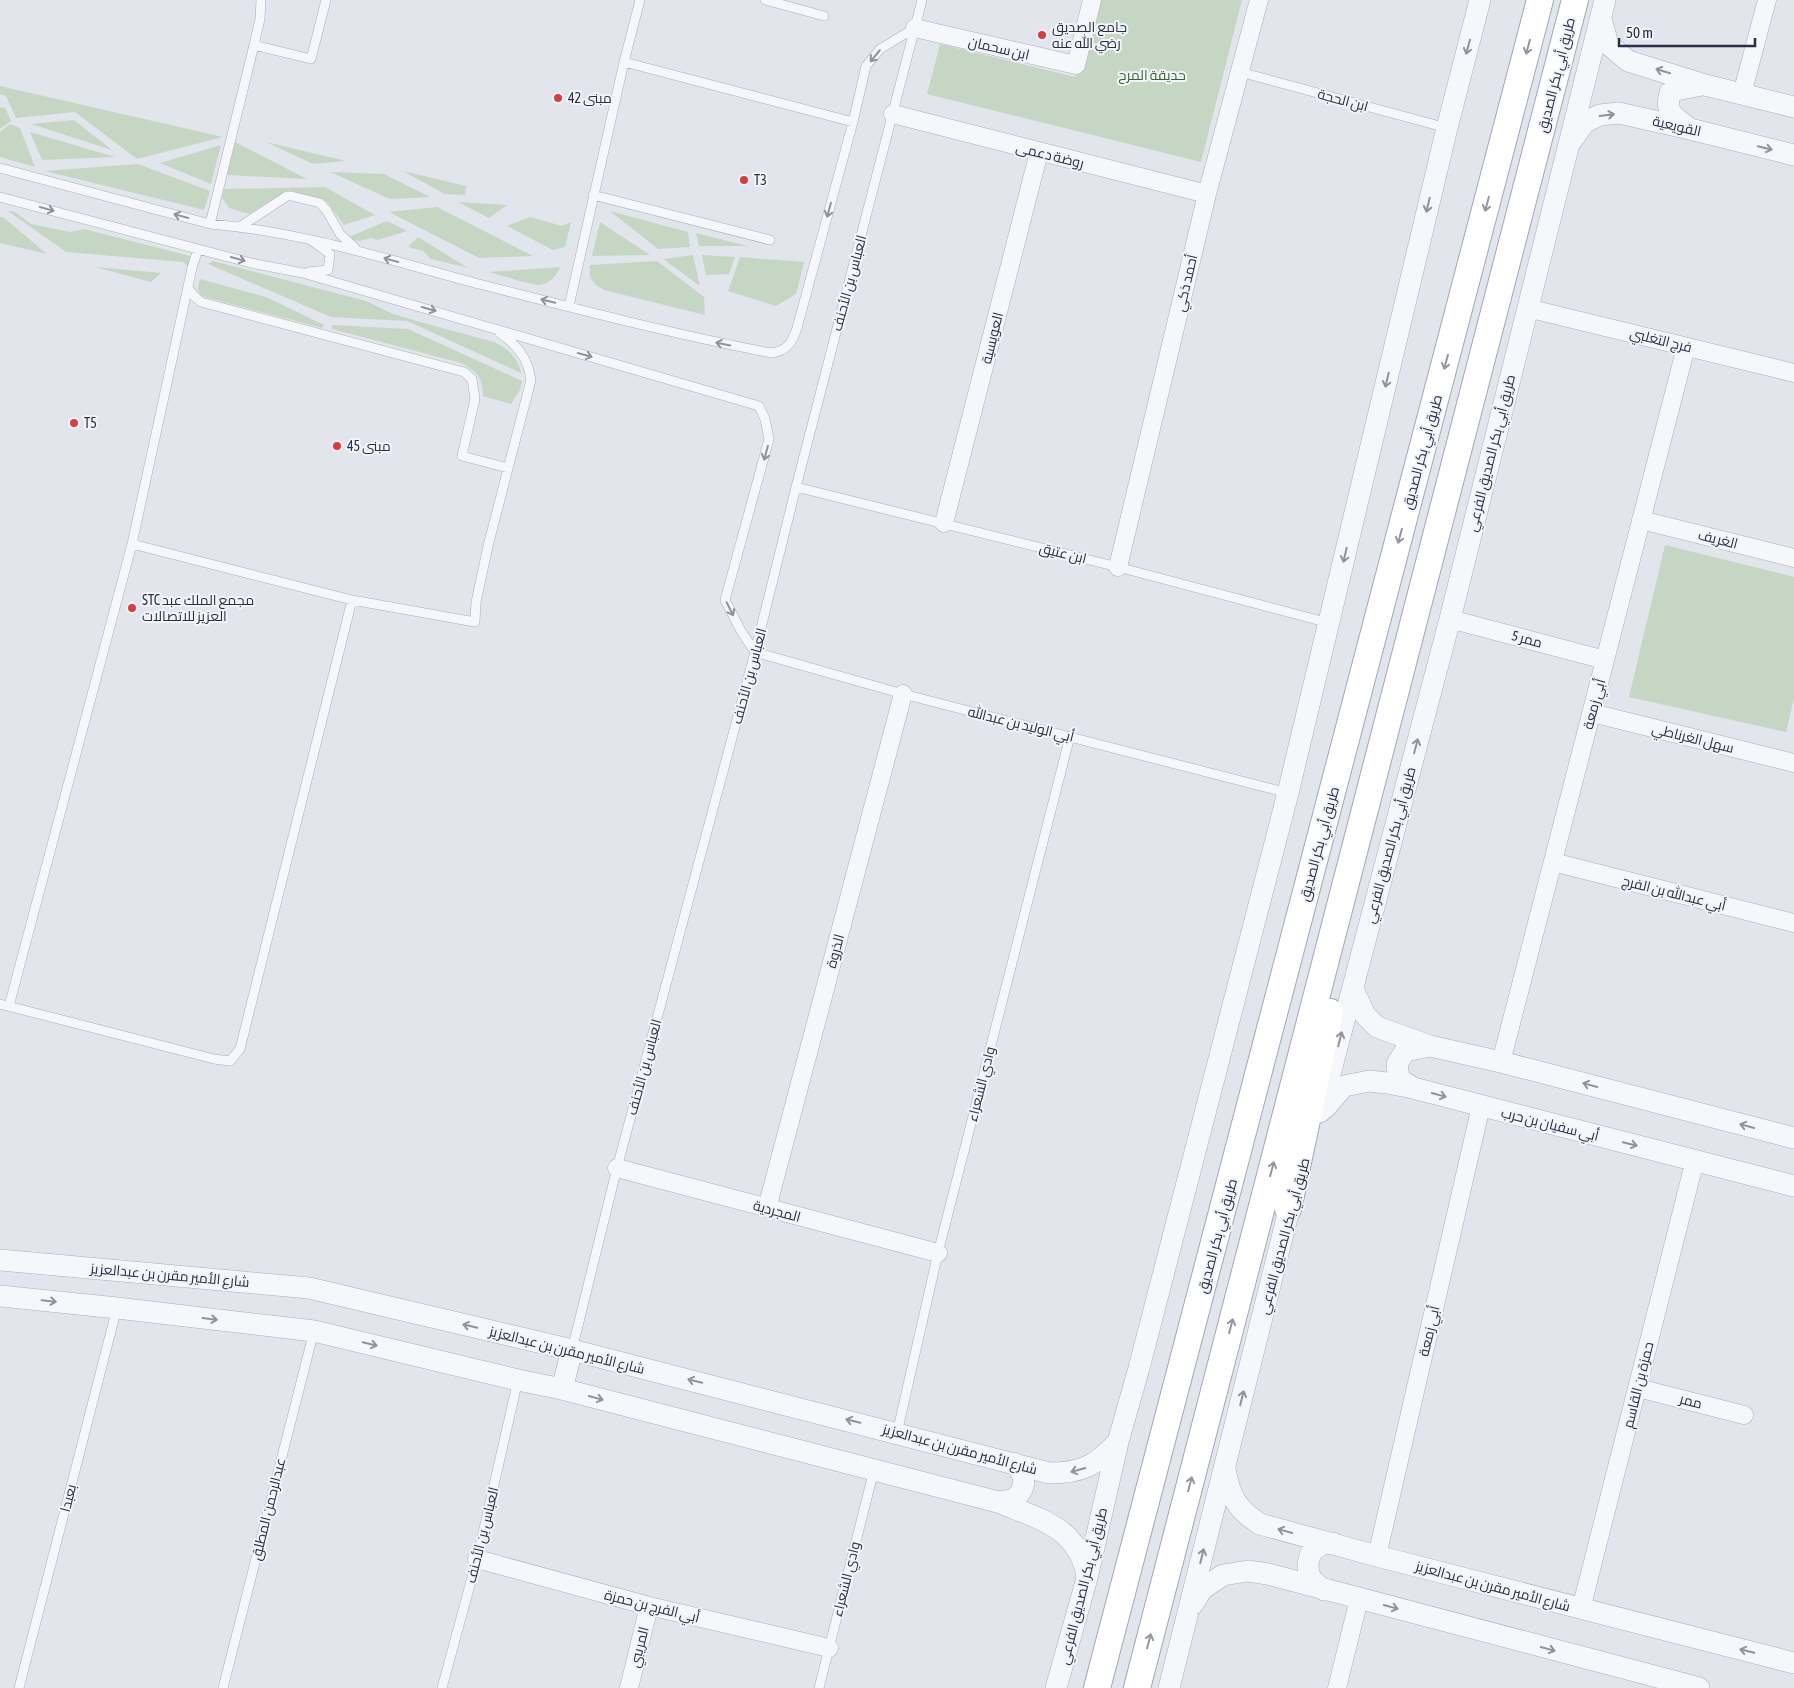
<svg xmlns="http://www.w3.org/2000/svg" width="1794" height="1688" font-family="'Asap Condensed',Cairo,sans-serif">
<rect width="100%" height="100%" fill="#e2e5ec"/>
<path fill="#c5d7c3" d="M1100,0H1242L1201,162L927,94L940,44L1075,77L1083,67Z
M0,86L223,137L137,159L75,112L16,118L6,96L0,94Z
M0,107L5,108L11,121L0,129Z
M74,120L112,150L31,124Z
M10,124L20,128L35,167L0,157V132Z
M30,132L115,157L42,160Z
M235,142L307,179L227,175Z
M266,142L346,161L313,164Z
M221,145L211,184L160,163Z
M138,164L210,191L204,210L45,171Z
M403,171L466,186L465,195L445,194Z
M330,172L384,174L430,197L390,199Z
M325,187L375,215L344,225L327,202L290,191L284,192L249,214L229,208L222,198L224,189Z
M458,202L507,205L489,218Z
M437,207L533,256L479,258L389,212Z
M8,211L15,212L31,224L70,232L84,229L190,256L188,266L183,262L66,252Z
M610,211L688,232L690,247L658,249Z
M0,217H3L47,254L0,243Z
M530,217L562,226L571,222L565,247L553,250L507,226Z
M387,221L407,231L378,240L371,238L360,241L353,240L351,236Z
M600,222L650,255L592,256Z
M696,233L748,246H699Z
M418,237L468,268L431,259L423,251L408,247Z
M693,255L700,286L663,259Z
M702,255L735,257L729,274L706,275Z
M740,257L804,262L796,294L776,306L728,291Z
M213,261L366,301L391,313L413,320L494,342C507,348 518,357 521,373L407,321L331,317L208,264Z
M657,261L704,297L705,315L604,290C593,284 588,279 590,265Z
M95,267L161,273L151,282Z
M560,267C557,276 549,284 540,285C534,286 497,274 489,272Z
M200,279L266,297L324,325L322,328L201,296C197,290 198,286 200,279Z
M332,325L408,329L522,381L520,390L511,404L483,396C482,376 478,373 461,363L332,329Z
M1665,545L1794,577V698L1786,732L1629,697Z"/>
<g fill="none" stroke-linecap="round" stroke-linejoin="round">
<g stroke="#aaaeba" stroke-width="10">
<path id="service" d="M765,0L824,16
M254,45L260,19L261,0
M624,62L853,122
M1240,72L1447,128
M0,168L210,224C304,232 389,260 479,284C576,309 673,334 771,353C787,351 792,343 797,328L853,122L866,66L880,49L915,28
M593,195L770,240
M0,197L251,263L303,273L759,406L765,419L769,439L725,600L741,631L755,652L903,694L1288,793
M210,224L254,45L311,59L326,0
M241,226L287,196H291L320,203L327,211L340,234L355,248
M308,272L328,270L330,254L311,240
M189,289L194,296L201,302L464,372L472,379L475,399L462,456L508,468
M569,306L624,62L640,0
M796,487L1118,567L1329,623
M132,544L352,600L475,622L476,602L488,546L531,380C528,358 517,345 500,333
M0,1004L214,1059L230,1061L240,1049L352,600
M9,1006L132,544L192,268L198,249
M572,1350L617,1168L755,652L796,487L922,0
M897,1433L938,1253L1070,736
M19,1688L117,1308
M223,1688L314,1331
M442,1688L477,1559L518,1380
M819,1688L874,1470"/>
</g>
<g stroke="#aaaeba" stroke-width="19">
<path id="minor" d="M915,28L1076,65L1092,0
M1742,94L1767,0
M893,114L1207,194
M1527,308L1794,373
M1641,520L1794,558
M944,523L1039,152
M1118,567L1207,194L1259,0
M1450,619L1605,660
M1592,713L1794,763
M1553,862L1794,923
M1501,1062L1686,347
M617,1168L938,1253
M767,1208L903,694
M1638,1388L1744,1415
M1377,1556L1481,1106
M477,1559L649,1606L829,1648
M1581,1609L1695,1160
M629,1688L649,1606
M1337,1688L1359,1599"/>
</g>
<g stroke="#aaaeba" stroke-width="22">
<path id="tertiary" d="M1601,19L1608,44L1628,61L1705,85L1794,107
M1690,129C1675,117 1664,113 1670,93L1676,90L1702,85
M1572,140L1585,122L1600,115L1619,113L1690,129L1794,155
M1353,989L1365,1015L1377,1027L1430,1046L1501,1062L1794,1138
M1413,1088L1399,1079L1397,1064L1405,1051L1430,1046
M1325,1108L1344,1086L1369,1081L1387,1083L1413,1088L1794,1186
M1320,1112L1450,619L1605,0
M0,1260L309,1288L572,1350L1049,1473C1082,1473 1095,1466 1118,1442
M0,1296L117,1308L314,1331L518,1380L562,1389L998,1502C1039,1519 1079,1527 1087,1577
M562,1389L572,1350
M1225,1469C1230,1496 1236,1509 1260,1524L1377,1556L1794,1663
M998,1502L1013,1500C1027,1489 1027,1475 1014,1463
M1324,1590C1321,1587 1317,1585 1314,1582C1304,1571 1307,1551 1321,1545C1325,1543 1329,1544 1333,1543
M1193,1604L1202,1589L1223,1575L1248,1571L1268,1574L1699,1688
M1056,1688L1087,1578L1118,1442L1139,1368L1288,793L1447,128L1480,0
M1169,1688L1293,1194"/>
</g>
<g stroke="#a0a7b9" stroke-width="28">
<path id="primary" d="M1288,1209L1330,1012
M1097,1688L1540,0
M1137,1688L1575,0"/>
</g>
<use href="#service" stroke="#f6f7fa" stroke-width="9"/>
<use href="#minor" stroke="#f6f7fa" stroke-width="18"/>
<use href="#tertiary" stroke="#f6f7fa" stroke-width="21"/>
<use href="#primary" stroke="#fff" stroke-width="26"/>
</g>
<defs><path id="oneway-shaft" d="M-6 0H5M1.5-3L5.5 0L1.5 3" fill="none" stroke-width="1.6" stroke-linecap="round" stroke-linejoin="round" transform="scale(1.25)"/></defs>
<g stroke="#8f93a0">
<use href="#oneway-shaft" transform="translate(1468 47) rotate(105)"/>
<use href="#oneway-shaft" transform="translate(875 56) rotate(130)"/>
<use href="#oneway-shaft" transform="translate(1663 71) rotate(-163)"/>
<use href="#oneway-shaft" transform="translate(1607 115) rotate(-7)"/>
<use href="#oneway-shaft" transform="translate(1765 148) rotate(14)"/>
<use href="#oneway-shaft" transform="translate(1428 205) rotate(103)"/>
<use href="#oneway-shaft" transform="translate(47 209) rotate(15)"/>
<use href="#oneway-shaft" transform="translate(829 210) rotate(105)"/>
<use href="#oneway-shaft" transform="translate(181 216) rotate(-165)"/>
<use href="#oneway-shaft" transform="translate(238 259) rotate(15)"/>
<use href="#oneway-shaft" transform="translate(391 260) rotate(-165)"/>
<use href="#oneway-shaft" transform="translate(548 301) rotate(-166)"/>
<use href="#oneway-shaft" transform="translate(429 309) rotate(16)"/>
<use href="#oneway-shaft" transform="translate(723 344) rotate(-169)"/>
<use href="#oneway-shaft" transform="translate(585 355) rotate(16)"/>
<use href="#oneway-shaft" transform="translate(1387 380) rotate(103)"/>
<use href="#oneway-shaft" transform="translate(766 453) rotate(105)"/>
<use href="#oneway-shaft" transform="translate(1345 555) rotate(103)"/>
<use href="#oneway-shaft" transform="translate(730 609) rotate(63)"/>
<use href="#oneway-shaft" transform="translate(1416 746) rotate(-75)"/>
<use href="#oneway-shaft" transform="translate(1340 1039) rotate(-76)"/>
<use href="#oneway-shaft" transform="translate(1590 1085) rotate(-165)"/>
<use href="#oneway-shaft" transform="translate(1439 1095) rotate(15)"/>
<use href="#oneway-shaft" transform="translate(1747 1126) rotate(-165)"/>
<use href="#oneway-shaft" transform="translate(1630 1144) rotate(14)"/>
<use href="#oneway-shaft" transform="translate(49 1301) rotate(6)"/>
<use href="#oneway-shaft" transform="translate(210 1319) rotate(7)"/>
<use href="#oneway-shaft" transform="translate(470 1326) rotate(-167)"/>
<use href="#oneway-shaft" transform="translate(370 1344) rotate(14)"/>
<use href="#oneway-shaft" transform="translate(695 1381) rotate(-166)"/>
<use href="#oneway-shaft" transform="translate(596 1398) rotate(15)"/>
<use href="#oneway-shaft" transform="translate(1242 1398) rotate(-76)"/>
<use href="#oneway-shaft" transform="translate(853 1421) rotate(-166)"/>
<use href="#oneway-shaft" transform="translate(1078 1470) rotate(164)"/>
<use href="#oneway-shaft" transform="translate(1285 1531) rotate(-165)"/>
<use href="#oneway-shaft" transform="translate(1202 1556) rotate(-76)"/>
<use href="#oneway-shaft" transform="translate(1391 1607) rotate(15)"/>
<use href="#oneway-shaft" transform="translate(1548 1649) rotate(15)"/>
<use href="#oneway-shaft" transform="translate(1747 1651) rotate(-166)"/>
</g>
<g stroke="#9497a2">
<use href="#oneway-shaft" transform="translate(1528 47) rotate(105)"/>
<use href="#oneway-shaft" transform="translate(1487 204) rotate(105)"/>
<use href="#oneway-shaft" transform="translate(1446 362) rotate(105)"/>
<use href="#oneway-shaft" transform="translate(1400 536) rotate(105)"/>
<use href="#oneway-shaft" transform="translate(1272 1169) rotate(-75)"/>
<use href="#oneway-shaft" transform="translate(1231 1326) rotate(-75)"/>
<use href="#oneway-shaft" transform="translate(1190 1484) rotate(-75)"/>
<use href="#oneway-shaft" transform="translate(1149 1641) rotate(-75)"/>
</g>
<g fill="#dd3b3d" stroke="#f3f4f9" stroke-width="2">
<circle cx="1042" cy="35" r="5"/>
<circle cx="558" cy="98" r="5"/>
<circle cx="744" cy="180" r="5"/>
<circle cx="74" cy="423" r="5"/>
<circle cx="337" cy="446" r="5"/>
<circle cx="132" cy="608" r="5"/>
</g>
<g text-anchor="middle" dominant-baseline="central" stroke-width="4" stroke-linejoin="round" paint-order="stroke">
<g font-size="14" fill="#282f46" stroke="#f3f4f9" text-anchor="start">
<text x="1052" y="27">جامع الصديق<tspan x="1052" dy="16">رضي الله عنه</tspan></text>
<text x="568" y="98">مبنى 42</text>
<text x="754" y="180">T3</text>
<text x="84" y="423">T5</text>
<text x="347" y="446">مبنى 45</text>
<text x="142" y="600">STC مجمع الملك عبد<tspan x="142" dy="16">العزيز للاتصالات</tspan></text>
</g>
<g font-size="14" fill="#282f46" stroke="#f3f4f9">
<text transform="translate(999 48) rotate(13)">ابن سحمان</text>
<text transform="translate(1556 75) rotate(-76)">طريق أبي بكر الصديق</text>
<text transform="translate(1343 100) rotate(15)">ابن الحجة</text>
<text transform="translate(1677 126) rotate(13)">القويعية</text>
<text transform="translate(1050 155) rotate(14)">روضة دعمى</text>
<text transform="translate(849 283) rotate(-75)">العباس بن الأحنف</text>
<text transform="translate(1186 283) rotate(-77)">أحمد ذكي</text>
<text transform="translate(992 338) rotate(-76)">العويسية</text>
<text transform="translate(1661 340) rotate(14)">فرج التغلبي</text>
<text transform="translate(1422 452) rotate(-75)">طريق أبي بكر الصديق</text>
<text transform="translate(1491 453) rotate(-76)">طريق أبي بكر الصديق الفرعي</text>
<text transform="translate(1718 539) rotate(14)">الغريف</text>
<text transform="translate(1063 553) rotate(14)">ابن عتيق</text>
<text transform="translate(1527 639) rotate(15)">ممر 5</text>
<text transform="translate(749 676) rotate(-75)">العباس بن الأحنف</text>
<text transform="translate(1594 704) rotate(-75)">أبي زمعة</text>
<text transform="translate(1021 724) rotate(14)">أبي الوليد بن عبدالله</text>
<text transform="translate(1693 738) rotate(14)">سهل الغرناطي</text>
<text transform="translate(1319 844) rotate(-75)">طريق أبي بكر الصديق</text>
<text transform="translate(1390 845) rotate(-75)">طريق أبي بكر الصديق الفرعي</text>
<text transform="translate(1674 893) rotate(14)">أبي عبدالله بن الفرج</text>
<text transform="translate(835 951) rotate(-75)">الذروة</text>
<text transform="translate(644 1067) rotate(-75)">العباس بن الأحنف</text>
<text transform="translate(981 1084) rotate(-76)">وادي الشعراء</text>
<text transform="translate(1550 1124) rotate(14)">أبي سفيان بن حرب</text>
<text transform="translate(777 1211) rotate(15)">المجردية</text>
<text transform="translate(1217 1236) rotate(-75)">طريق أبي بكر الصديق</text>
<text transform="translate(1284 1236) rotate(-75)">طريق أبي بكر الصديق الفرعي</text>
<text transform="translate(170 1275) rotate(5)">شارع الأمير مقرن بن عبدالعزيز</text>
<text transform="translate(1429 1331) rotate(-77)">أبي زمعة</text>
<text transform="translate(567 1350) rotate(14)">شارع الأمير مقرن بن عبدالعزيز</text>
<text transform="translate(1638 1385) rotate(-76)">حمزة بن القاسم</text>
<text transform="translate(1691 1401) rotate(14)">ممر</text>
<text transform="translate(960 1449) rotate(15)">شارع الأمير مقرن بن عبدالعزيز</text>
<text transform="translate(68 1498) rotate(-76)">بعبدا</text>
<text transform="translate(268 1509) rotate(-76)">عبدالرحمن المطلق</text>
<text transform="translate(482 1535) rotate(-76)">العباس بن الأحنف</text>
<text transform="translate(846 1579) rotate(-76)">وادي الشعراء</text>
<text transform="translate(1083 1586) rotate(-76)">طريق أبي بكر الصديق الفرعي</text>
<text transform="translate(1493 1586) rotate(15)">شارع الأمير مقرن بن عبدالعزيز</text>
<text transform="translate(652 1606) rotate(14)">أبي الفرج بن حمزة</text>
<text transform="translate(639 1647) rotate(-76)">المريبي</text>
</g>
<g font-size="14" fill="#366434" stroke="#f3f4f9">
<text x="1152" y="75">حديقة المرح</text>
</g>
</g>
<path d="M1619 38v8h136v-8" fill="none" stroke="#282f46" stroke-width="2.5"/>
<text x="1626" y="38" font-size="15" fill="#282f46" stroke="#f3f4f9" stroke-width="4" paint-order="stroke">50 m</text>
</svg>
